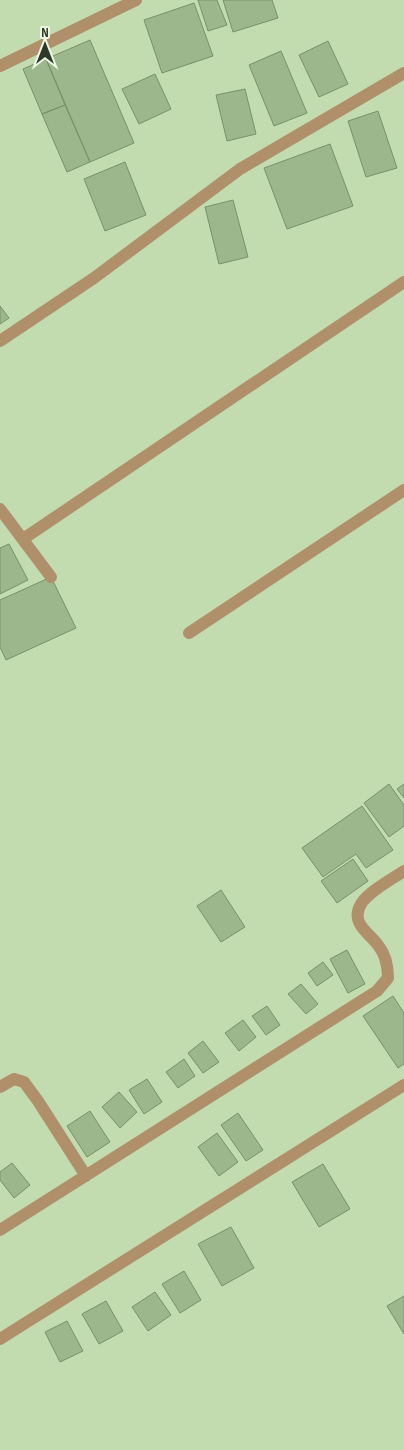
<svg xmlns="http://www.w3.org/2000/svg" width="404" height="1450" font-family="'Sofia Sans Condensed',sans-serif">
<rect width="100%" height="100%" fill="#c2dcb0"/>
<path fill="#9db78c" stroke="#789168" d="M198,0H217L227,25L208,31Z
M223,0H272L278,18L233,32Z
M194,3L213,56L162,73L144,20Z
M90,40L134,143L90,162L46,59Z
M328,41L348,84L319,97L299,55Z
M281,51L307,113L274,126L249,65Z
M46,59L65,105L42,114L23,69Z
M155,74L171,109L139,124L122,89Z
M245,89L256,134L227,141L216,95Z
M65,105L90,162L67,172L42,114Z
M378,111L397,168L366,177L348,121Z
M330,144L353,206L287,229L264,168Z
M125,162L146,215L105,231L84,179Z
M233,200L248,257L219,264L205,207Z
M0,306L9,318L0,324Z
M9,544L28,580L0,594V548Z
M51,577L76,628L6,660L0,647V600Z
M389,784L404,805V826L389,837L364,803Z
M404,784V798L397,789Z
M362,806L393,850L366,868L356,854L323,877L302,848Z
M353,859L368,881L337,903L321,881Z
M221,890L245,927L221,942L197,906Z
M347,950L365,984L348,993L330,959Z
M323,962L333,975L317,986L308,973Z
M301,984L318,1004L306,1014L288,994Z
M393,996L404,1013V1064L398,1068L363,1016Z
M267,1006L280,1025L266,1035L252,1016Z
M243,1020L256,1037L239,1051L225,1033Z
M203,1041L219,1062L203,1073L188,1053Z
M184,1059L195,1076L178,1088L166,1072Z
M147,1079L162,1102L144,1114L129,1090Z
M119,1092L137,1112L120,1128L102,1107Z
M90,1111L110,1142L87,1157L67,1126Z
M238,1113L263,1150L246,1161L221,1125Z
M217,1133L238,1162L219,1176L198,1147Z
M12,1163L30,1185L14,1198L0,1180V1172Z
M323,1164L350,1209L319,1227L292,1182Z
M231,1227L254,1268L222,1286L198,1244Z
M184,1271L201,1300L180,1313L162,1284Z
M155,1292L171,1315L148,1331L132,1307Z
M404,1296V1334L387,1306Z
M106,1301L123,1331L99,1344L82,1314Z
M67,1321L83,1351L60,1362L45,1332Z"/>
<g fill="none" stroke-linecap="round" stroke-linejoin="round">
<path stroke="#af906a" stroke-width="12" d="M0,66L136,0
M0,341L94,278L240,169L404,73
M0,509L51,577
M23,539L404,282
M189,633L404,490
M0,1087L14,1079L24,1082L38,1101L86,1176
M0,1230L377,991L388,978C388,966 386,955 378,945C368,932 350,923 361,904C368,892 392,879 404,871
M0,1339L404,1085"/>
</g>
<g transform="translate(45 45)" stroke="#ebf8e2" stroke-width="4" paint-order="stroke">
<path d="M0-4L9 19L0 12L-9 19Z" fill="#2f3928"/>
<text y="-8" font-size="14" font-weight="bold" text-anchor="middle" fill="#2f3928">N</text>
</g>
</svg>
